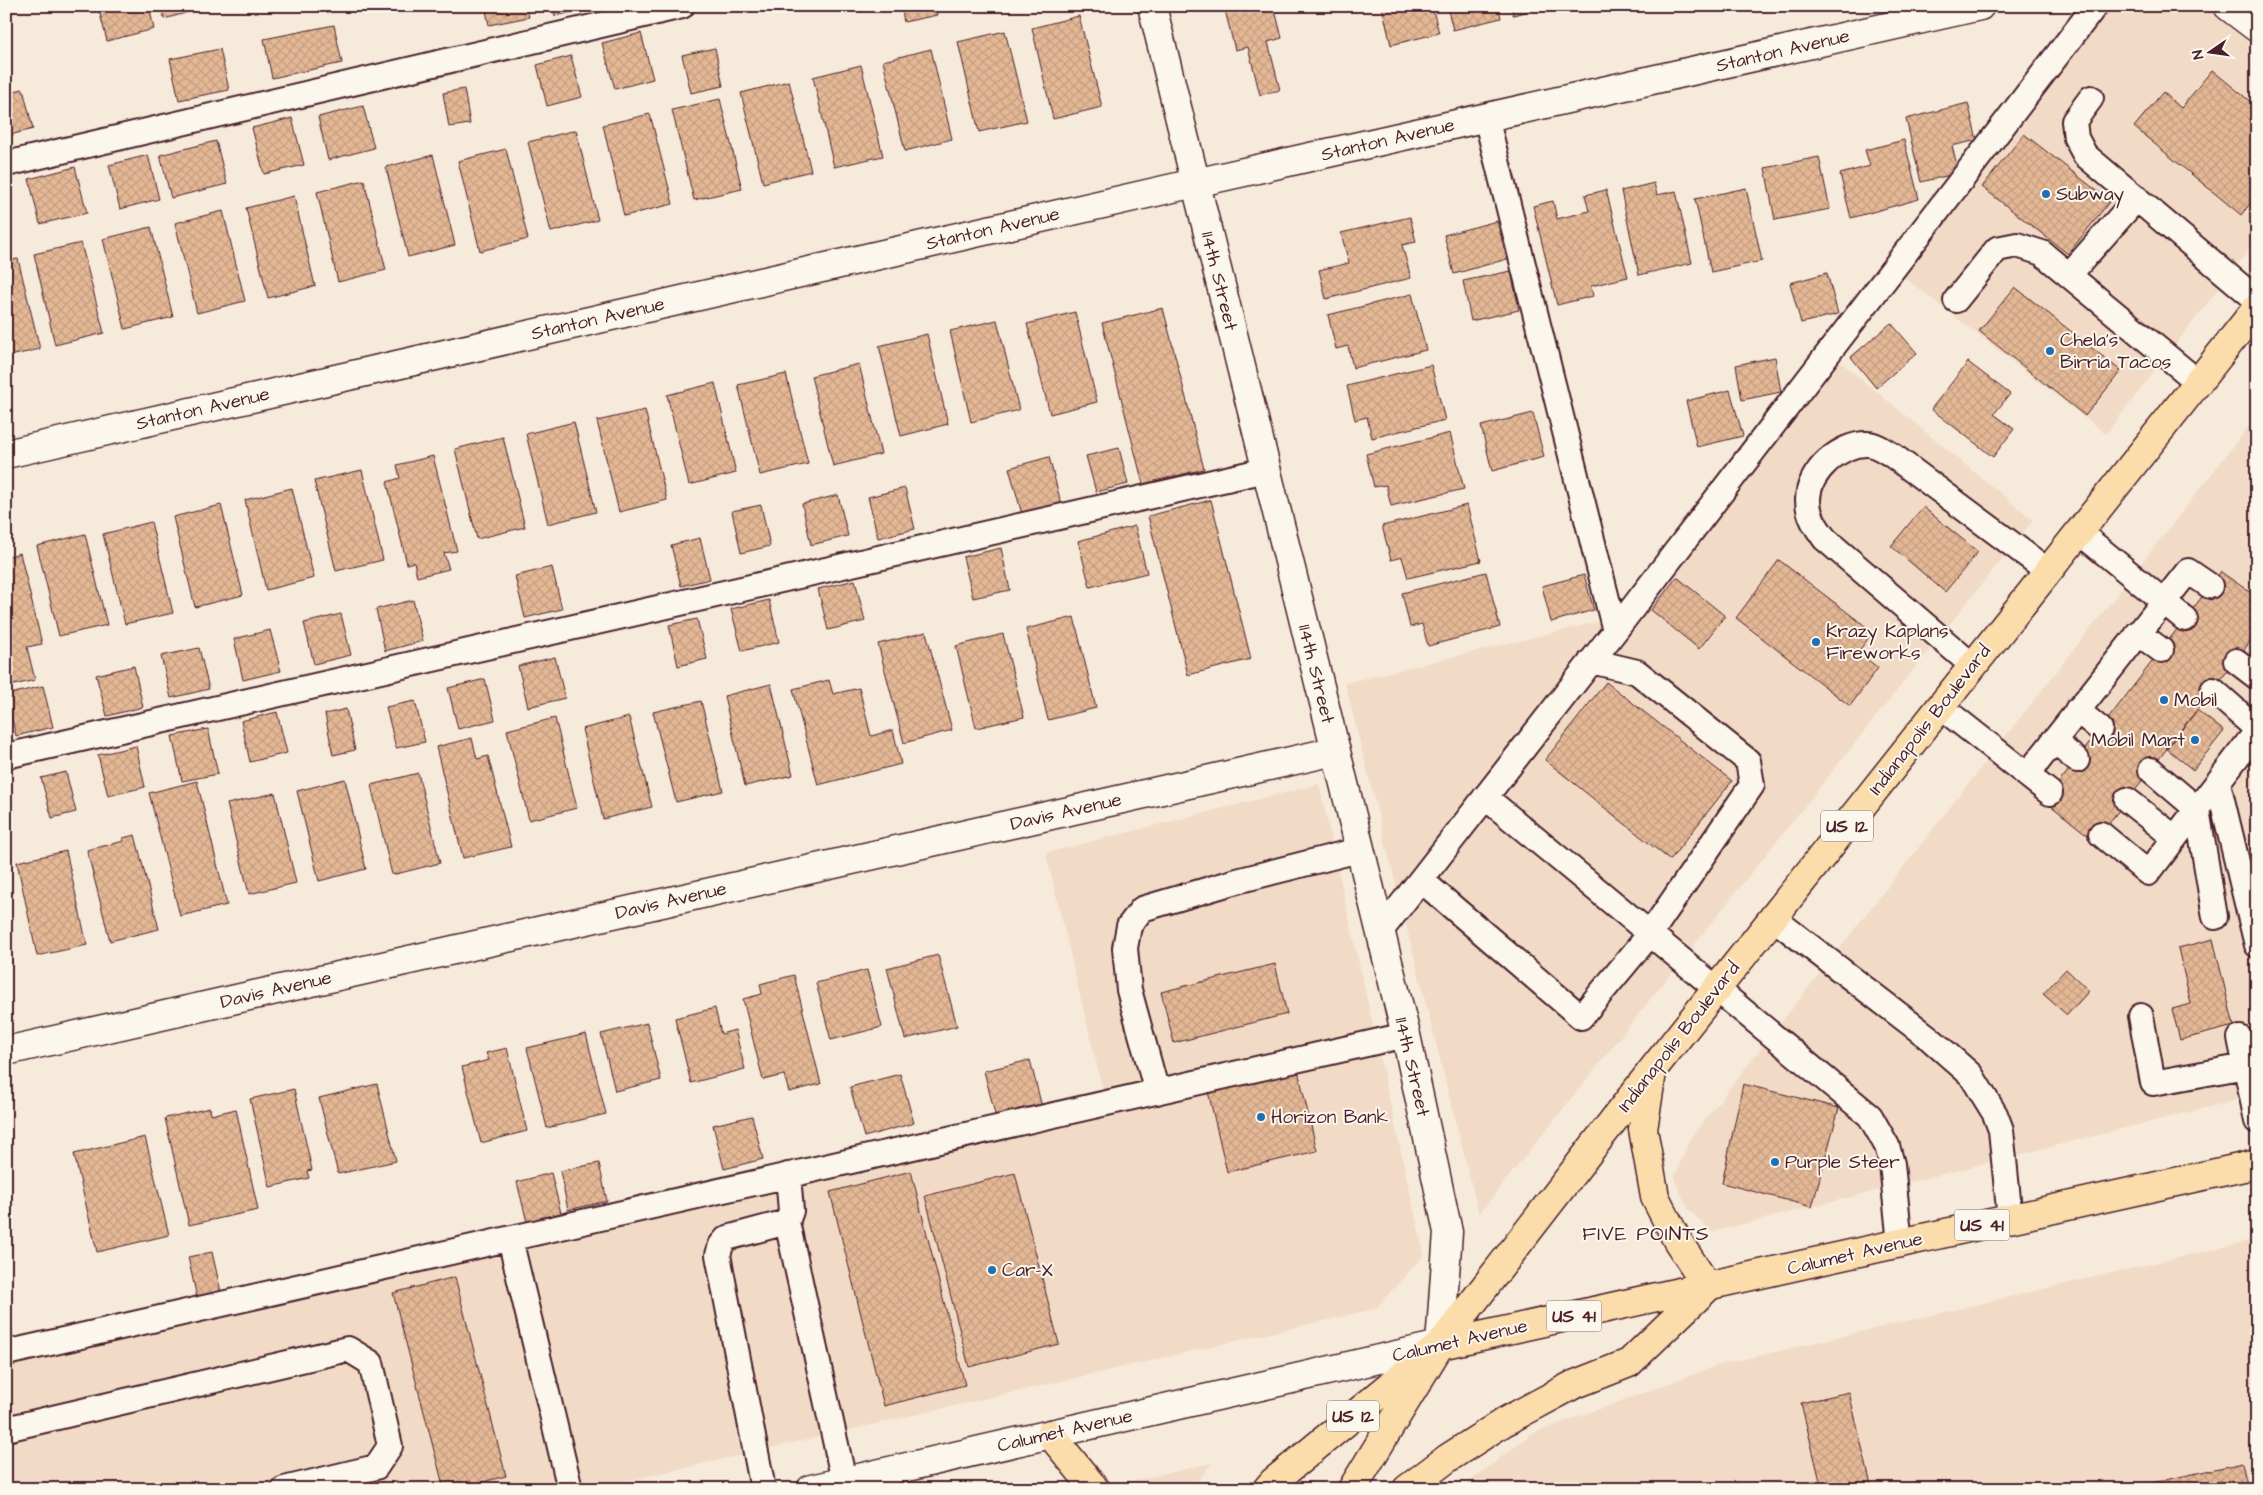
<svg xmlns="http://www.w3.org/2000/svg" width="2263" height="1495" font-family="'Architects Daughter',sans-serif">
<defs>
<pattern id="building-cross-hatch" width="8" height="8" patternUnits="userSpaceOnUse" patternTransform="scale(1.25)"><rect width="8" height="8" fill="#e4b895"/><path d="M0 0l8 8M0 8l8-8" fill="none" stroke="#c59e81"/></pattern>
</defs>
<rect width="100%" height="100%" fill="#f6eadb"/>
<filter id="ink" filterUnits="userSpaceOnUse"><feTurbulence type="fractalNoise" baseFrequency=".02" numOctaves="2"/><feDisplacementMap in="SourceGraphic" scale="10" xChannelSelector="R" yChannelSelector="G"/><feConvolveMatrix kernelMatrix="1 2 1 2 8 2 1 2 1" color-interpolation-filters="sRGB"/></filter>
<g filter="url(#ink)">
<path fill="#f1dbc6" d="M2088,6H2257V239L2106,434L1887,264Z
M1822,347L2033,520L1479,1214L1345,683L1610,619Z
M2257,416V1095L1712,1232L1688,1209L1674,1179L1689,1140Z
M1319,784L1424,1255L1375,1309L593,1489H6V1344L1103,1091L1046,853Z
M2257,1239V1489H1460L1531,1434L1719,1365Z
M1212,1463L1191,1489H1097Z"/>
<path fill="url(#building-cross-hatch)" stroke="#4a1f2b" d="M98,6H149L154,29L107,41Z
M161,6H211L164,19Z
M485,6H526L529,17L489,25Z
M553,6H596V7L555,16Z
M901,6H935L937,15L904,22Z
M1224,6H1274L1282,38L1268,42L1280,90L1260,95L1248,47L1235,50Z
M1382,6H1432L1439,33L1391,45Z
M1447,6H1498L1501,18L1453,30Z
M1511,6H1550L1513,15Z
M1079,16L1102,107L1053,119L1032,28Z
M334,25L342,63L272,78L264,39Z
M1005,31L1027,121L979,132L958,42Z
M641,33L653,79L615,89L602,43Z
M715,48L723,86L691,93L682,55Z
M220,49L229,90L179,100L170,59Z
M931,49L952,139L905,151L883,61Z
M571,56L582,97L547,106L537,65Z
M861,65L883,156L834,167L813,77Z
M2212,70L2257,107V195L2241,215L2134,127L2163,92L2181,108Z
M789,81L811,171L763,183L741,93Z
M23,89L33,129L6,136V93Z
M464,89L470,124L449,127L443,93Z
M720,99L742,189L694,200L672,110Z
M1968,103L1977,140L1952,146L1959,173L1921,182L1906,119Z
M363,106L374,148L328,160L318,117Z
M650,114L673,204L624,216L603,125Z
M292,118L304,165L264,174L252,128Z
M576,130L598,220L551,232L528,142Z
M2024,134L2110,201L2068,254L1982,187Z
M1904,140L1919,199L1851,218L1840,174L1870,166L1865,150Z
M216,141L227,184L171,198L160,155Z
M506,149L528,239L480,251L458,161Z
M148,155L159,199L120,209L109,165Z
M433,155L455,245L408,257L386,167Z
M1819,157L1830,209L1775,220L1765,168Z
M75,167L87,213L40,224L29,179Z
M364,180L386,270L338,282L317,192Z
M1654,183L1657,195L1676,191L1692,263L1639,275L1621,191Z
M1746,188L1762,261L1711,272L1695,199Z
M1606,190L1628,277L1591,286L1593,296L1557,305L1533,206L1553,201L1557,219L1589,211L1585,195Z
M294,196L315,286L268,298L246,208Z
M223,211L245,301L197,313L175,223Z
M1410,217L1416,242L1402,245L1411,278L1326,299L1319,270L1349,263L1341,233Z
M1497,221L1507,259L1454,274L1444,235Z
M151,227L173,317L125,329L103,239Z
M81,243L104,333L55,345L34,254Z
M18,259L40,349L6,357V261Z
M1511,271L1519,310L1471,321L1463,281Z
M1827,273L1838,314L1801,323L1790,283Z
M2015,287L2121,371L2085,416L1979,331Z
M1412,294L1426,350L1353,368L1348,346L1336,349L1328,315Z
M1163,308L1204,469L1143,484L1102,323Z
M1075,312L1097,402L1050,414L1027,324Z
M997,320L1019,410L971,422L950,331Z
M1891,323L1917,353L1876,388L1851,357Z
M927,334L948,424L901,436L879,346Z
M1775,357L1781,392L1742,400L1736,365Z
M1968,362L2010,394L1994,414L2014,429L1993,457L1931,409Z
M859,364L881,454L833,466L811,376Z
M1431,365L1445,420L1372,438L1367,417L1355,420L1347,386Z
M786,374L808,464L760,475L738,385Z
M715,383L736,473L689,485L667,395Z
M1730,390L1743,436L1697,447L1686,401Z
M645,410L667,500L619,512L597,421Z
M1533,413L1544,457L1492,471L1481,426Z
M574,422L596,512L548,524L526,434Z
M1450,433L1464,489L1391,506L1386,485L1374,487L1366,454Z
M503,437L525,527L477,539L455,449Z
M1119,448L1128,484L1096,492L1086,456Z
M433,456L457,551L444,553L449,569L417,577L414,562L407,564L387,482L400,478L397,465Z
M1049,457L1061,503L1022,514L1009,468Z
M362,470L383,560L336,571L314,481Z
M292,488L314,578L266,590L245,500Z
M905,488L915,529L878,538L868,497Z
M838,495L848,536L811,545L802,504Z
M1211,500L1251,659L1188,675L1148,516Z
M221,505L243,595L195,607L173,517Z
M761,505L770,546L741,553L732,511Z
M1467,505L1481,561L1408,578L1402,557L1391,560L1382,526Z
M1923,507L1978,552L1945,592L1891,546Z
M151,522L173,613L125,624L103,534Z
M1135,526L1147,573L1090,587L1078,541Z
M85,534L107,625L59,636L37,546Z
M700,538L710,579L681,586L671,545Z
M1001,548L1010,590L973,598L963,557Z
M20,553L42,644L27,647L35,680L6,687V557Z
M1779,560L1873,632L1858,652L1878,668L1850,706L1736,618Z
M552,567L562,609L525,618L515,576Z
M1486,572L1500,627L1428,646L1422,624L1410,627L1402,593Z
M2221,572L2257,597V633L2095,841L2045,801Z
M1584,575L1594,610L1551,622L1542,586Z
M1677,577L1725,616L1699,649L1651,610Z
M855,580L865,621L828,630L818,589Z
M413,600L423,641L385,651L376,609Z
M769,600L779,642L742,651L731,609Z
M341,614L351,655L314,664L304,623Z
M1074,617L1096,708L1048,720L1026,629Z
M697,619L707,659L678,666L669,625Z
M270,630L281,671L243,680L234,639Z
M926,632L952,730L904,743L878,644Z
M1003,634L1024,717L976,728L956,646Z
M199,648L209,689L171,698L161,656Z
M555,657L565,698L528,707L518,666Z
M134,666L143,707L107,716L96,675Z
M485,679L495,720L458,729L448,688Z
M829,680L833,694L859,688L871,736L893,730L901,764L818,785L793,689Z
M1606,682L1732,781L1670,860L1545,760Z
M771,684L793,775L745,786L724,696Z
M43,686L53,727L16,736L6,695Z
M415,701L425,742L396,748L386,707Z
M701,701L723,791L676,802L653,712Z
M346,709L355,750L333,755L325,714Z
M2197,710L2224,731L2193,770L2166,748Z
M277,712L287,753L250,762L241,721Z
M629,717L652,807L603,819L582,729Z
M555,718L577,808L529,820L507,730Z
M208,729L218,774L182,781L172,736Z
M472,738L477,759L488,756L511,847L463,858L436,747Z
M136,746L145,787L108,796L98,755Z
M66,772L76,812L52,818L41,778Z
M418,773L440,863L392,875L371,785Z
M345,779L366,869L319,881L297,791Z
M197,781L227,905L180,916L149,793Z
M275,793L296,883L249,894L227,804Z
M135,835L159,929L110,941L87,850L124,841L123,838Z
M66,851L87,945L37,956L17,862Z
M6,936L12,964L6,965Z
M2213,939L2234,1026L2180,1040L2172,1009L2191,1004L2178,948Z
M938,955L957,1026L905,1039L887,968Z
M1275,964L1287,1014L1174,1043L1161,992Z
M2066,969L2089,991L2067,1015L2043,994Z
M867,970L882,1027L831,1040L816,983Z
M794,975L821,1084L789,1092L784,1075L763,1080L743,999L762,994L760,984Z
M715,1008L721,1034L735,1030L745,1069L691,1083L675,1018Z
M647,1023L661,1080L615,1091L601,1034Z
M586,1034L606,1114L547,1128L527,1048Z
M507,1048L527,1131L481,1143L462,1067L489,1060L486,1053Z
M1030,1060L1042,1107L996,1118L984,1071Z
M1296,1062L1317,1151L1227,1172L1206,1083Z
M900,1074L914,1123L864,1137L850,1087Z
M377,1084L396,1161L338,1174L319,1098Z
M1743,1084L1839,1108L1812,1207L1722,1183Z
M294,1089L312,1170L307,1171L309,1178L270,1187L250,1099Z
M210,1108L211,1115L236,1109L258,1210L189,1225L165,1118Z
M752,1116L763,1159L724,1169L713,1125Z
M145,1137L169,1235L97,1252L74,1154Z
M599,1163L607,1201L568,1210L560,1171Z
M911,1171L965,1385L884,1406L830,1192Z
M551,1173L561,1213L527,1222L517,1182Z
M1015,1173L1059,1344L969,1367L925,1196Z
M212,1252L221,1292L197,1298L188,1257Z
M455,1277L506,1476L455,1489H444L393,1293Z
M6,1304L14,1341L6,1343Z
M1849,1392L1871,1485L1856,1489H1822L1801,1403Z
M2242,1463L2248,1489H2125Z"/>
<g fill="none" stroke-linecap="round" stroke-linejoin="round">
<g stroke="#4a1f2b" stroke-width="28">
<path id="service" d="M2091,98L2074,121L2076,138L2085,155L2257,300
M1486,117L1615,631
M6,164L682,6
M2069,275L2137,198
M1956,300L1997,249L2017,245L2042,253L2198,382
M2079,532L2185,619
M2138,633L2161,650
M2236,661L2257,677
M1973,666L1825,539C1816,527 1808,516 1808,500C1808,472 1840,443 1868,444C1875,444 1885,451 1892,455L2048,571
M2213,690L2257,729
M1941,707L2050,793
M2077,710L2100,729
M2053,741L2077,760
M6,756L1266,470
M2151,770L2197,809L2215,917
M2027,775L2188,571L2210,586
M2218,783L2257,945
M1485,797L1870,1116L1887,1146L1892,1164L1900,1244
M2127,800L2175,838
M2101,834L2148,873L2257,731
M1421,880L1581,1017L1650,934L1752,785L1748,761L1637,672L1591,661
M1773,918L1928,1037L1971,1075L1995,1114L2001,1130L2010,1219
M1380,932L1615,631L2095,6
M2141,1016L2153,1083L2257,1064
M2240,1038L2257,1121
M1157,1092L1129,990L1125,948L1129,926L1142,909L1237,881L1359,850
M788,1175L791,1211L787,1222L844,1481
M510,1239L570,1489
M6,1353L1406,1035
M6,1429L348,1349L371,1363L390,1446L376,1467L284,1489
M763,1489L718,1255L721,1245L727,1238L787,1222"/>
</g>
<g stroke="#4a1f2b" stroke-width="31">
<path id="minor" d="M1152,6L1406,1035L1448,1232L1440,1345
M2228,6L2257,28
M6,454L1195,183L1980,6
M6,1051L1335,751"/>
</g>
<g stroke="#4a1f2b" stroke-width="31">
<path id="tertiary" d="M811,1489L1440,1345"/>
</g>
<g stroke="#4a1f2b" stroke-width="31">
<path id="primary" d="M1652,1072L1643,1129L1655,1197L1677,1240L1708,1287
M1050,1434L1095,1489
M1267,1489L1273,1482L1440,1345L2257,1164
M1352,1489L1440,1345L1653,1069L2257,308
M1407,1489L1448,1458L1504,1422L1573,1385L1629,1363L1708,1287"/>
</g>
<use href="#service" stroke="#fbf7ec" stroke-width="24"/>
<use href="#minor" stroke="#fbf7ec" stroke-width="28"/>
<use href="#tertiary" stroke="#fbf7ec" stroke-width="28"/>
<use href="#primary" stroke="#faddab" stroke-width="28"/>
</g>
</g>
<g fill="#1f6fb2" stroke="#fbf7ec" stroke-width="2">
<circle cx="2046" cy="194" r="5"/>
<circle cx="2050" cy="351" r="5"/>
<circle cx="1816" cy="642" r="5"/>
<circle cx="2164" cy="700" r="5"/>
<circle cx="2195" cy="740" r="5"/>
<circle cx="1261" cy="1117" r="5"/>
<circle cx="1775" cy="1162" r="5"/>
<circle cx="992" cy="1270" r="5"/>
</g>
<g text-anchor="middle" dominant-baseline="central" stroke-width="4" stroke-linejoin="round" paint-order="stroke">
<g fill="#fbf7ec" stroke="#7f6065" stroke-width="1">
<rect x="1821" y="810.5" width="52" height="31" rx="4"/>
<rect x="1954.5" y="1209.5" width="55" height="31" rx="4"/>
<rect x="1546.5" y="1300.5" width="55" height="31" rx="4"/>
<rect x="1327" y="1400.5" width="52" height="31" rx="4"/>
</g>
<g font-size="18" font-weight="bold" fill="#4a1f2b">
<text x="1847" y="826">US 12</text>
<text x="1982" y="1225">US 41</text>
<text x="1574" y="1316">US 41</text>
<text x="1353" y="1416">US 12</text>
</g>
<g font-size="19" fill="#4a1f2b" stroke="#fbf7ec">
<text transform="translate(1783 51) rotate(-13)">Stanton Avenue</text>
<text transform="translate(1388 140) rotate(-13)">Stanton Avenue</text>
<text transform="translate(993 229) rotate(-13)">Stanton Avenue</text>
<text transform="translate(1219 281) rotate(76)">114th Street</text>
<text transform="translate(598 319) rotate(-13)">Stanton Avenue</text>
<text transform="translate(203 409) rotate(-13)">Stanton Avenue</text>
<text transform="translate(1316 674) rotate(76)">114th Street</text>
<text transform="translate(1930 720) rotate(-52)">Indianapolis Boulevard</text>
<text transform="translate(1066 812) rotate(-13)">Davis Avenue</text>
<text transform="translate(671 901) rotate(-13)">Davis Avenue</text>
<text transform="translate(276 990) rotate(-13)">Davis Avenue</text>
<text transform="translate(1679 1037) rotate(-52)">Indianapolis Boulevard</text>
<text transform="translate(1412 1067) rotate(77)">114th Street</text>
<text transform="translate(1855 1254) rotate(-13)">Calumet Avenue</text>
<text transform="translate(1460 1341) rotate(-13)">Calumet Avenue</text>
<text transform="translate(1065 1431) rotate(-13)">Calumet Avenue</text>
</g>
<g font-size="19" fill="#4a1f2b" stroke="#fbf7ec" text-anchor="start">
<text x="2056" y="194">Subway</text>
<text x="2060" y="340">Chela's<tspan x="2060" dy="22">Birria Tacos</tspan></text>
<text x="1826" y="631">Krazy Kaplans<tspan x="1826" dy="22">Fireworks</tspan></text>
<text x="2174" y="700">Mobil</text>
<text x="2185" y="740" text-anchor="end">Mobil Mart</text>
<text x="1271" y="1117">Horizon Bank</text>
<text x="1785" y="1162">Purple Steer</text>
<text x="1002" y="1270">Car-X</text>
</g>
<g font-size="20" letter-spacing="1" fill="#4a1f2b" stroke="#fbf7ec">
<text x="1646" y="1234">FIVE POINTS</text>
</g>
</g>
<rect width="2263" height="1495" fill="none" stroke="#fbf7ec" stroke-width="25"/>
<rect x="12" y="12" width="2238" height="1470" fill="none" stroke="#4a1f2b" stroke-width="2" filter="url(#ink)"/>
<g transform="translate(2210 52) rotate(257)" stroke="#fbf7ec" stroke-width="4" paint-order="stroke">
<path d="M0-4L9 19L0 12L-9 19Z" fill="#4a1f2b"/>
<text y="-8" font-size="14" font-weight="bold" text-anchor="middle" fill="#4a1f2b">N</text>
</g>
</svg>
